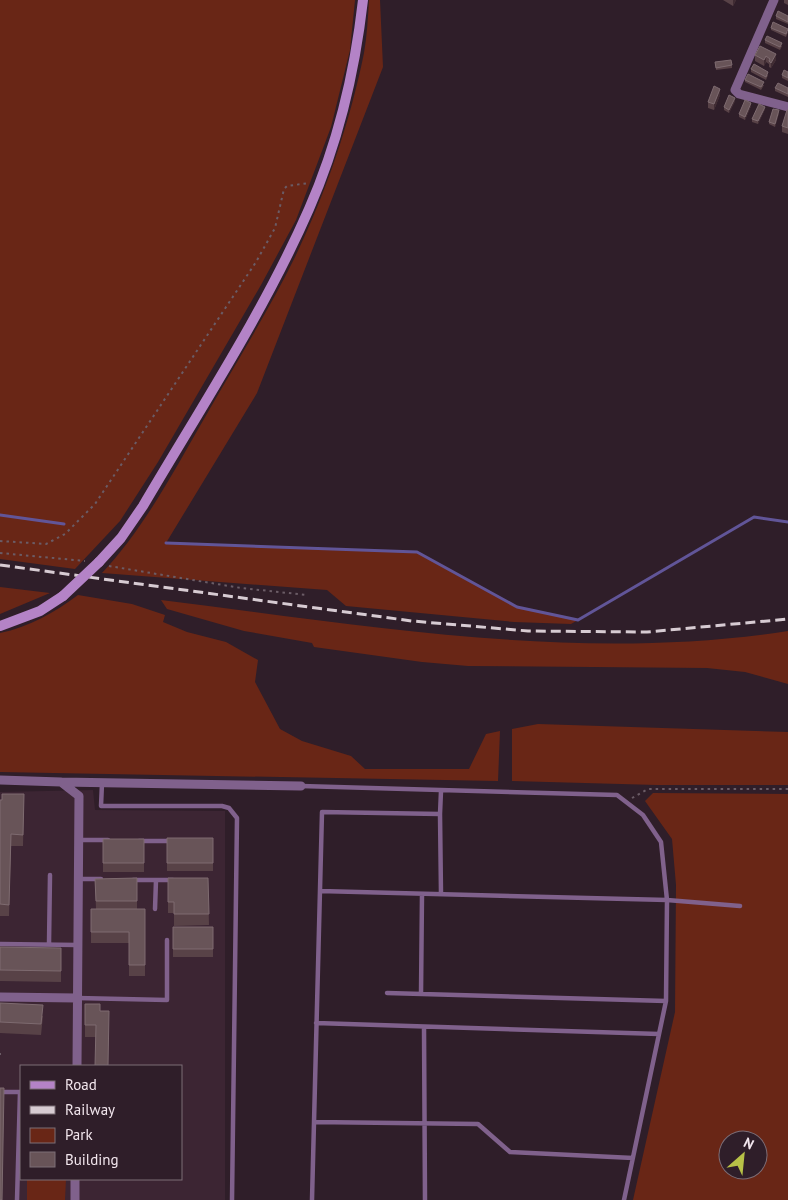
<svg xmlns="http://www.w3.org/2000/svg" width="788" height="1200" font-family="'PT Sans',sans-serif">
<rect width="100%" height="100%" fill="#2f1e29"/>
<path fill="#3c2533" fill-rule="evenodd" d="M93,790L95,810L225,811V1200H0V792ZM21,1066H181V1179H21Z"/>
<path fill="#692616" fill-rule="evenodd" d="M0,0H355L350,50L331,127L296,220L261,285L158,462L120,521L75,569L0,559Z
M369,0H380L383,67L257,393L166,543L417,552L517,607L578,620L571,624L514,622L346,606L327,590L102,573C146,526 176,467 208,412C237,361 269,310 295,257C326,193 350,122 364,53C367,36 368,17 369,0Z
M0,587L50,593L0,614Z
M78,595L132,604L165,615L163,622L187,632L226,642L258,660L255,682L280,729L302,741L351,756L365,769H469L486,734L500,731L498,781L0,772V633C29,627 54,613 78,595Z
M161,600C369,626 579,663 788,631V684L745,672L707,668L468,666L422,662L314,647L312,643L244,631L167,609Z
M538,724L788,732V785H657L512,781V729Z
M653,793L788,794V1200H633L675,1012L676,885L672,839L645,801ZM728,1140H758V1170H728Z
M27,1179H66L65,1200H27Z"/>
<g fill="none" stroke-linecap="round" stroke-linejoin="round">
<path stroke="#615598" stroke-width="3" d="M0,515L64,524
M166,543L417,552L517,607L578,620L754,517L788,522"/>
<path stroke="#6b5c66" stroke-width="2" stroke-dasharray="2.5 4" stroke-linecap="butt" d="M0,541L46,544L65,534L95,504L256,262L275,228L284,189L287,186L309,183
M0,553L85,561
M109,566L241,588L307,595
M632,798L648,789H788
M0,1055V1053"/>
<path stroke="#80618c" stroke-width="4.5" d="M102,783L101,806H222L229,808L237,818L232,1200
M301,786L617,795L643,815L661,842L667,900L666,1001L624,1200
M440,814L441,894
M80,840H108
M139,841H167
M79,879H101
M133,880H173
M320,891L667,900L740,906
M155,909L156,880
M0,944L78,945
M49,944L50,875
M387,993L666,1001
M421,994L422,894
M77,998L167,1000V940
M316,1023L659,1034
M424,1027L425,1200
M0,1092H21
M314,1122L478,1124L510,1152L633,1158
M17,1200L20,1092
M312,1200L322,812L440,814L441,791"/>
<path stroke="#80618c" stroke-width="9" d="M774,0L735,90L739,94L788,107
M0,780L61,782L79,796L77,1066
M61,782L301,786
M0,997L77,998
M75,1200V1179"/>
<path stroke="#b483c7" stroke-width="10" d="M99,562L121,538L143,506C200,409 264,312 309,209C338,143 355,71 363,0
M0,626L40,611L63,596"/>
<path stroke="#d7cbd2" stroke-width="3" stroke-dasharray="10 5" stroke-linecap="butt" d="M0,565L412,621L528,631L647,632L788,619"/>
<path stroke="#b483c7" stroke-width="10" d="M63,596L99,562"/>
</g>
<path fill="#584247" d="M723,0H736L733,6Z
M784,0H788V5L784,3Z
M776,16H788V24L776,19Z
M771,28L788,32L786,37L771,30Z
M765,40L782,46L780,50L765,43Z
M760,46L776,60L771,68L769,67V64L766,62L764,66L755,61V55Z
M715,62L732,65V68L716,70Z
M751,69L768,75L766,80L751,72Z
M788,72V81L782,78V75Z
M745,80L764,85L761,90L745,82Z
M775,88H788V97L775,91Z
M720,95L714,110L708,108V102Z
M735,101L729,113L724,110V107Z
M751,106L745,120L739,117V114Z
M765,109L758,124L752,122V119Z
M788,110V134L782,132V126Z
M779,113L775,127L769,124V122Z
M24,794L23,846H11L9,916H0V800Z
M167,838H213V871H167Z
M103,839H144V872H103Z
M137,878V909H145V976H129V943H91V909H96L95,879Z
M168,878H208L209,925L174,926V913H168Z
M173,927H213V957H173Z
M0,947L61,948V982L0,981Z
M0,1003L43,1016L41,1035L0,1033Z
M85,1004H100L96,1037H85Z"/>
<path fill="#402c33" d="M733,0H736L733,6Z
M776,54V60L771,68V63Z
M766,56V62L764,66V60Z
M720,89V95L714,110V104Z
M735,98V101L729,113V110Z
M751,103V106L745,120V117Z
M765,107V109L758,124V121Z
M779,110V113L775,127V124Z"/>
<path fill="#685458" stroke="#7e6b70" d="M778,11L788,16V22L776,16Z
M773,22L788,29L786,34L771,28Z
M767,36L782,43L780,47L765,40Z
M760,46L776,54L771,63L769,61L770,59L766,56L764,60L755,55Z
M731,60L732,65L716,68L715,62Z
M754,64L768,72L766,77L751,69Z
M784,70L788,72V78L782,75Z
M748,74L764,82L761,87L745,80Z
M778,83L788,88V94L775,88Z
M714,86L720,89L714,104L708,102Z
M729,95L735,98L729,110L724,107Z
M745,100L751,103L745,117L739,114Z
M759,104L765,107L758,121L752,119Z
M773,109L779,110L775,124L769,122Z
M787,110H788V128L782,126Z
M2,794H24L23,835L11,834L9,905L0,904V800H2Z
M167,838H213V863H167Z
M103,839H144V863H103Z
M137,878V901H96L95,879Z
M168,878H208L209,914H174V902H168Z
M91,909H145V965H129V932H91Z
M173,927H213V949H173Z
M0,947L61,948V971L0,970Z
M0,1003L43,1005L41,1024L0,1022Z
M85,1004H100V1011H109L108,1066H95L96,1025H85Z
M0,1088H4L2,1200H0Z"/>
<rect x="20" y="1065" width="162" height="115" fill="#2f1e29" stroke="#7d6e77"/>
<rect x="30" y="1081" width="25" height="8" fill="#b483c7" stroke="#7d6e77"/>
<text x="65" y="1090" font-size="15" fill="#f2e6ed">Road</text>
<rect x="30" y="1106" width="25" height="8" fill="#d7cbd2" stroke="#7d6e77"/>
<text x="65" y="1115" font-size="15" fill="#f2e6ed">Railway</text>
<rect x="30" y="1128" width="25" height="15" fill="#692616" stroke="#7d6e77"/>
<text x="65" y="1140" font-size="15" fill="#f2e6ed">Park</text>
<rect x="30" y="1152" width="25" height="15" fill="#685458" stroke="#7d6e77"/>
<text x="65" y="1165" font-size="15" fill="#f2e6ed">Building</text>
<g transform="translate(743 1155) rotate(27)"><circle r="24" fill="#2f1e29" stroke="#7d6e77"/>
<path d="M0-4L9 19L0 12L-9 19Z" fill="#b8c147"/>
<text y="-8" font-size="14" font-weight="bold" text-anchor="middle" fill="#f2e6ed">N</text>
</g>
</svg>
